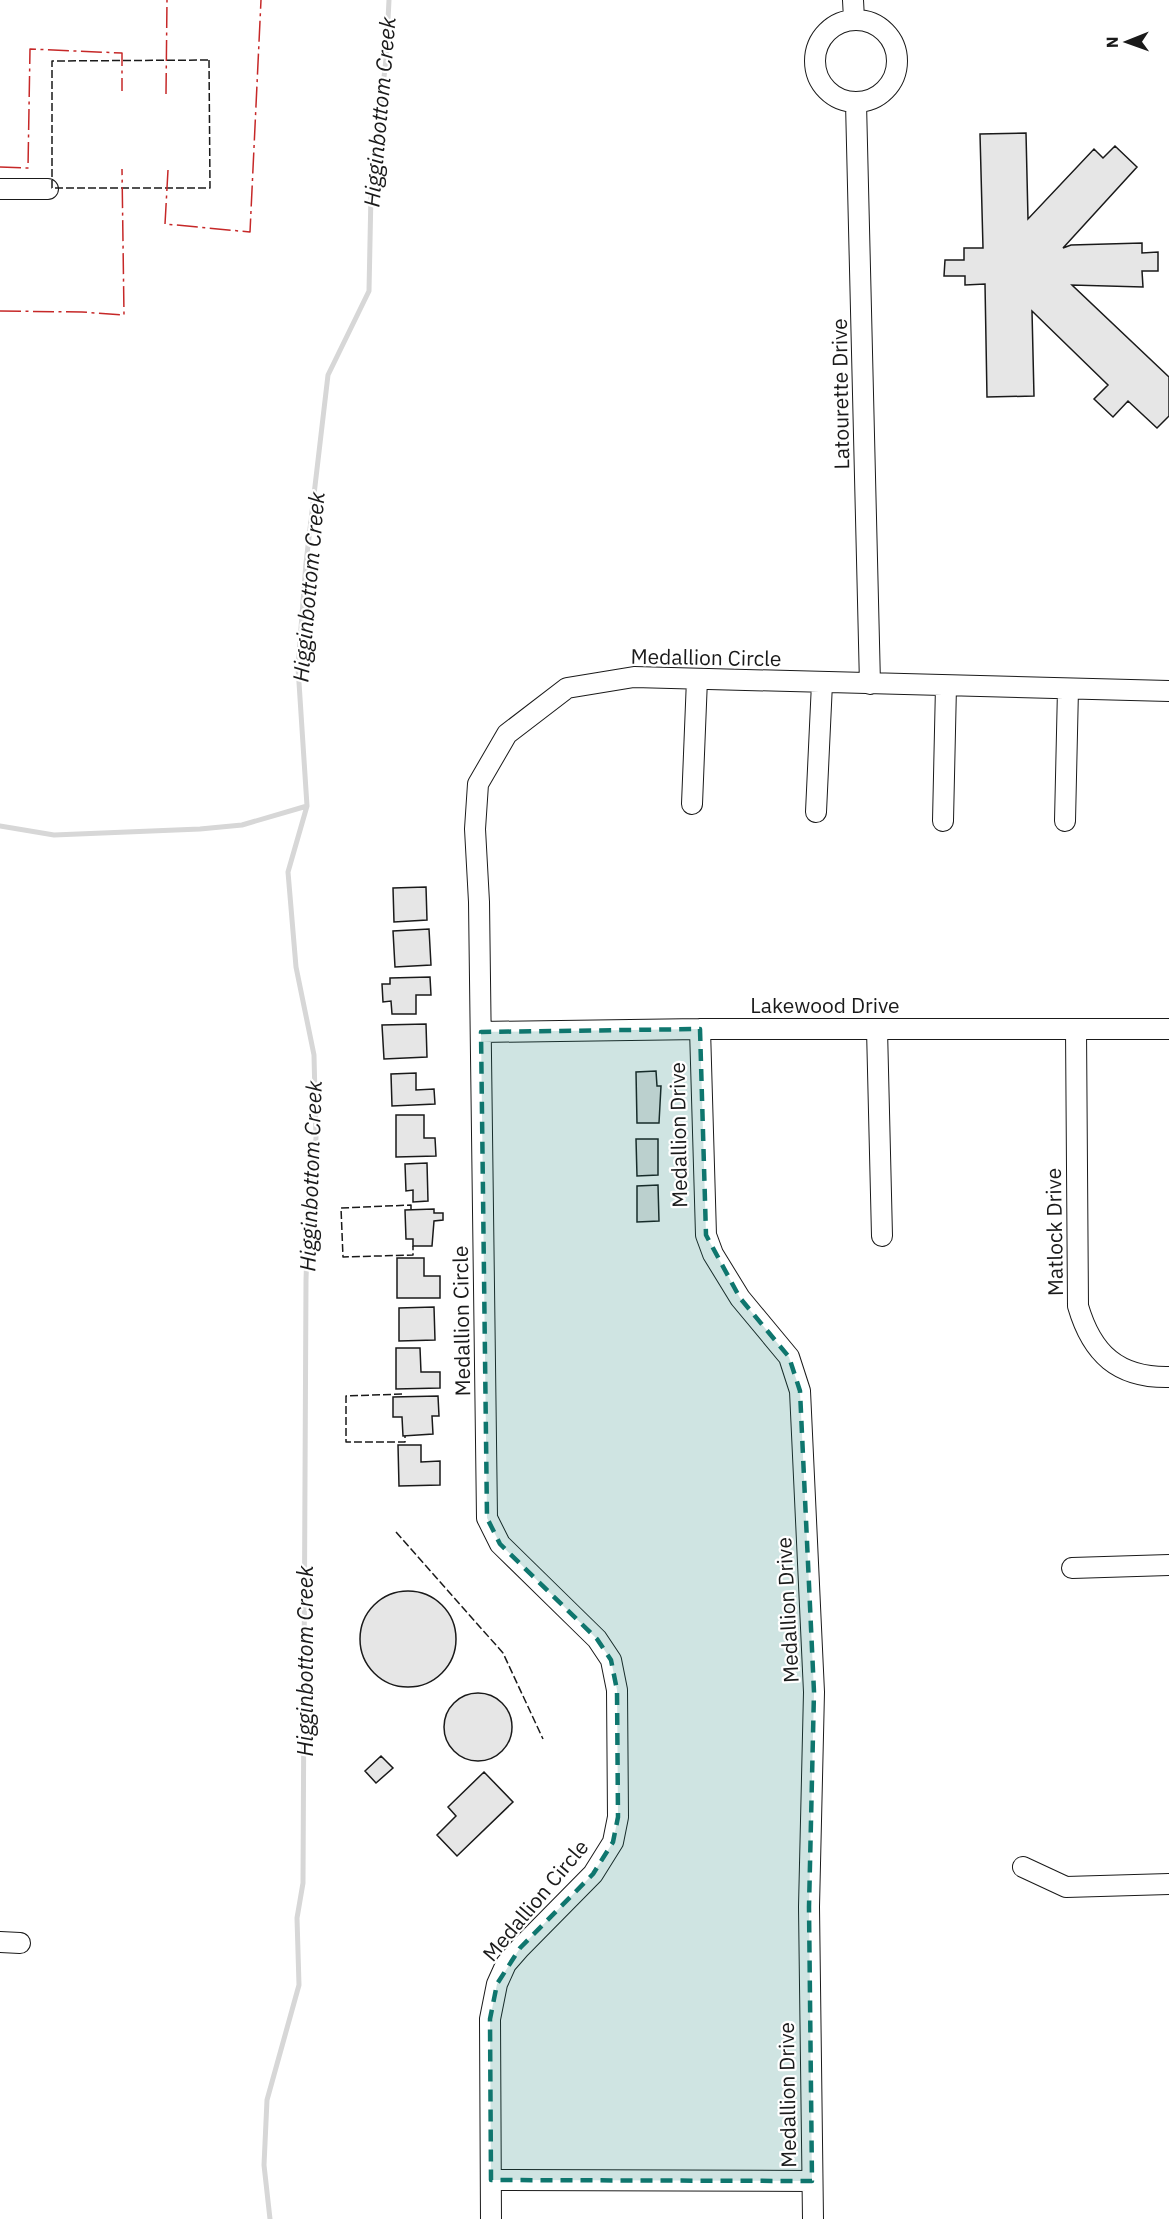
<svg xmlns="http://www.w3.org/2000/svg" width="1169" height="2219" font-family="'IBM Plex Sans',sans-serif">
<rect width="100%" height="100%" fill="#fff"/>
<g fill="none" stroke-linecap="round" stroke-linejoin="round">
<path stroke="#d7d7d7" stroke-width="5" d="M0,826L54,835L200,829L242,825L307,806
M270,2219L264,2165L267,2100L299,1985L297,1918L303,1883L306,1280L309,1190L316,1138L314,1055L296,967L288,872L307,806L298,667L306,563L328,375L369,291L371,193L386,59L389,0"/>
</g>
<path fill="#e6e6e6" stroke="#1a1a1a" stroke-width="1.5" d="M1026,133L1028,219L1094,149L1103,158L1115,146L1137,167L1063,248L1071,245L1142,243V253L1158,252V271H1142L1143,287L1072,285L1169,377V416L1157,428L1128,401L1113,417L1094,399L1108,385L1032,311L1034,396L987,397L985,284L965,285V276H944L945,260H964V248H983L980,134Z
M426,887L427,920L394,922L393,888Z
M429,929L431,965L395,967L393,931Z
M430,977L431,995H416V1014H392L391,1001L383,1002L382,984H390V978Z
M426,1024L427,1057L384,1059L382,1025Z
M656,1071L657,1086H661L659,1123H637L636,1072Z
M416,1073V1090L434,1089L435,1104L392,1106L391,1074Z
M396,1115H424V1138H435L436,1156L396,1157Z
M636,1139H658V1175L637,1176Z
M427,1163L428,1201L413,1202V1190L406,1191L405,1164Z
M658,1185L659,1221L637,1222V1186Z
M434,1209V1213H443V1220L434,1221L432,1246H413V1239H406L405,1210Z
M397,1258H424V1276H440V1298H397Z
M434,1307L435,1340L399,1341V1308Z
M396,1348H420L421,1372H440V1388L396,1389Z
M438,1396L439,1416H432L433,1434L403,1436L402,1417H393V1397Z
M398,1445H421V1462L440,1461V1485L399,1486Z
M360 1639a48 48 0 1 1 96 0a48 48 0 1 1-96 0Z
M444 1727a34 34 0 1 1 68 0a34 34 0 1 1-68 0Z
M381,1756L393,1768L376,1783L365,1771Z
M484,1772L513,1802L457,1856L437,1835L456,1816L448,1807Z"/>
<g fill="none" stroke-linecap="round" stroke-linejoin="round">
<g stroke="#1a1a1a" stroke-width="22">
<path id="minor" d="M853,0L854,19
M815 61a41 41 0 1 1 82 0a41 41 0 1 1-82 0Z
M856,103L870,684
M0,189H48
M692,804L697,679
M816,812L822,683
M943,821L946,686
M1065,821L1068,689
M700,1029L706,1235L713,1254L740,1298L789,1357L800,1391L814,1692L809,1907L813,2219
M877,1029L882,1236
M1076,1029L1078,1306C1092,1354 1118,1378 1169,1377
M481,1032L700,1029H1169
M1072,1568L1169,1565
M1023,1867L1066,1887L1169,1884
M0,1942L20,1943
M491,2180L812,2181
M491,2219L490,2019L497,1984L506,1964L520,1948L593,1874L613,1842L618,1817L617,1690L611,1660L597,1639L500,1544L487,1518L479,902L475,829L478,784L507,734L567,688L634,677L1169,691"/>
</g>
<use href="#minor" stroke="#fff" stroke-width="20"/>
<path stroke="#1a1a1a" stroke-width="1.5" stroke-dasharray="8 3" stroke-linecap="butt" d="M209,60L210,188H52V61Z
M411,1209V1205L341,1208L343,1257L413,1255V1246
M402,1394L346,1396V1442H405V1436
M396,1532L503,1653L543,1739"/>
<path stroke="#c62828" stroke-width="1.5" stroke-dasharray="21 4.5 3 4.5" stroke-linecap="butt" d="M166,94L167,0
M0,167L28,168L30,49L122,53V91
M168,170L165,224L250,232L261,0
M0,311L82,312L124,315L122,169"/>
</g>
<path fill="#0f766e" fill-opacity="0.2" stroke="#0f766e" stroke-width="4.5" stroke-dasharray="12 8" stroke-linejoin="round" d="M700,1029L706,1235L740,1298L789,1357L800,1391L814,1692L809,1907L812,2181L491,2180L490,2019L497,1984L520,1948L593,1874L613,1842L618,1817L617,1690L611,1660L597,1639L500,1544L487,1518L481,1032Z"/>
<g text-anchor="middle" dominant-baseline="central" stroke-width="4.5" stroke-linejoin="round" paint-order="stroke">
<g font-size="21" fill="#1a1a1a" stroke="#fff">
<text transform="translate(840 394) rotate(-91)">Latourette Drive</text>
<text transform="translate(706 657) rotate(1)">Medallion Circle</text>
<text x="825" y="1005">Lakewood Drive</text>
<text transform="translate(678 1135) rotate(-91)">Medallion Drive</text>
<text transform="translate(1054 1232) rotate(-91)">Matlock Drive</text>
<text transform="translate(461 1321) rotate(-91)">Medallion Circle</text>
<text transform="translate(787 1610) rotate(-93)">Medallion Drive</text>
<text transform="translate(535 1900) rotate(-50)">Medallion Circle</text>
<text transform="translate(787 2095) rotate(-91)">Medallion Drive</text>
</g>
<g font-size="22" font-style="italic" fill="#1a1a1a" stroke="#fff">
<text transform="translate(379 112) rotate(-85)">Higginbottom Creek</text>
<text transform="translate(308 587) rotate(-85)">Higginbottom Creek</text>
<text transform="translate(310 1176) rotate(-88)">Higginbottom Creek</text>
<text transform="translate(304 1661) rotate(-90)">Higginbottom Creek</text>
</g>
</g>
<g transform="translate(1127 42) rotate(269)" stroke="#ffffff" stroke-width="4.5" paint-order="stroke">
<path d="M0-4.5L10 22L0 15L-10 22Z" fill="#1a1a1a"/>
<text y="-9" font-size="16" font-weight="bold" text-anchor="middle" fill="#1a1a1a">N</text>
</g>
</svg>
